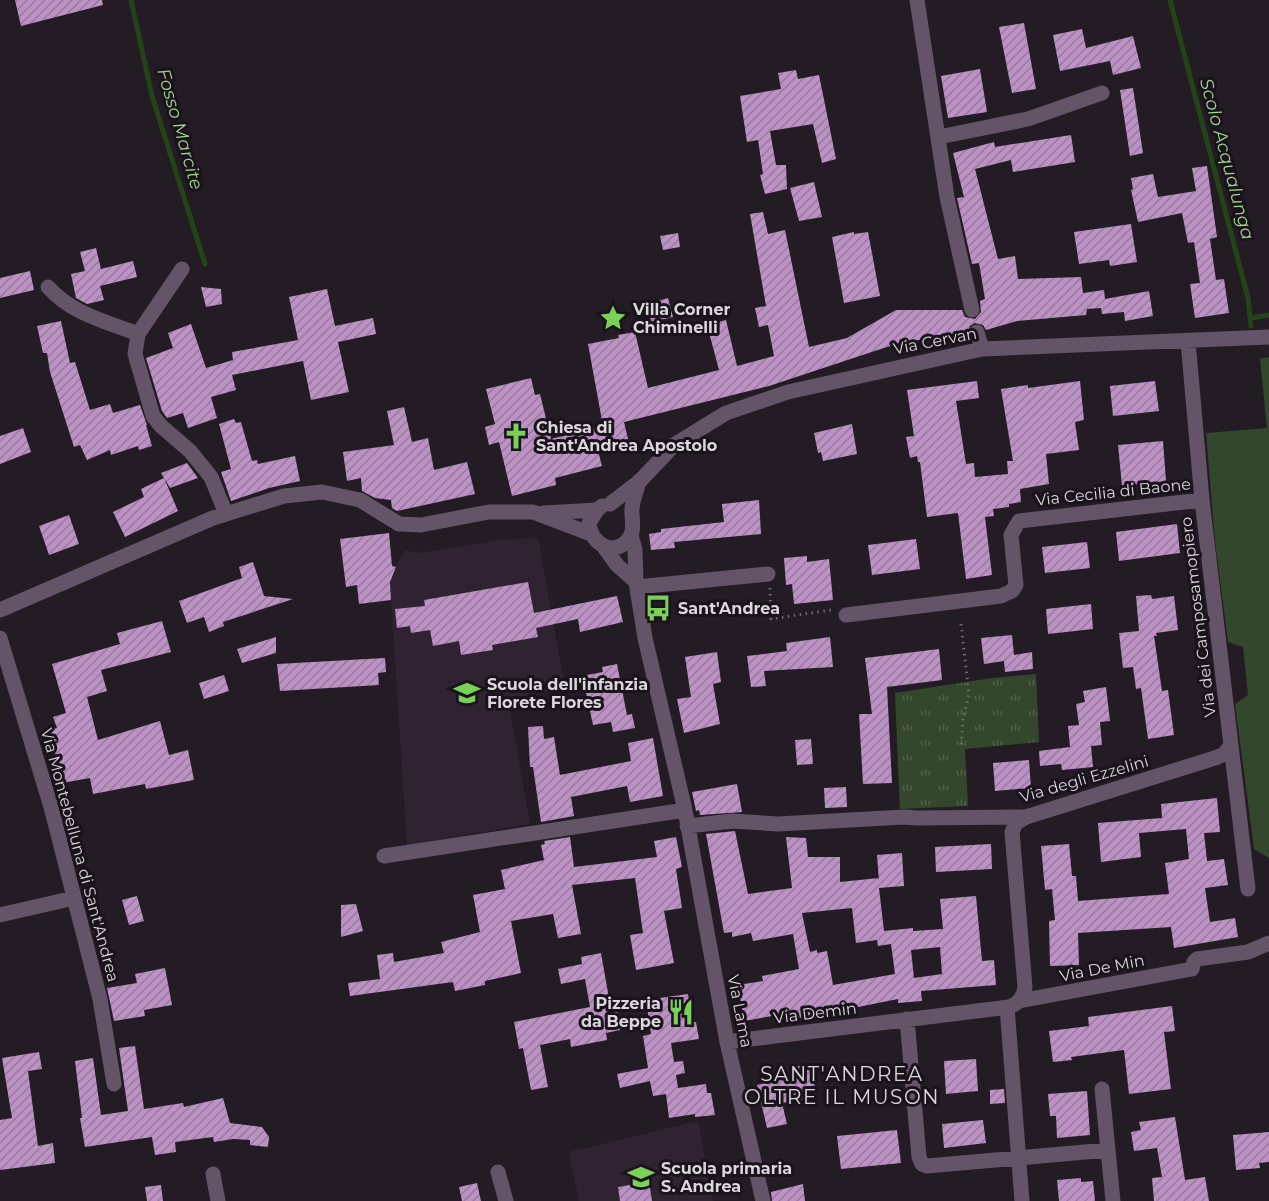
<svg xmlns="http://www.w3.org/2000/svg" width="1269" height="1201" font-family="Montserrat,sans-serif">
<defs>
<pattern id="grass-tufts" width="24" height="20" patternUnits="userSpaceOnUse" patternTransform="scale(1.5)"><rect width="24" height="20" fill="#33472c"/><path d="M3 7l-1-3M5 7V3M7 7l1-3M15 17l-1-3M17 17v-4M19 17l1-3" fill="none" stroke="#50614a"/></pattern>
<pattern id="building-hatch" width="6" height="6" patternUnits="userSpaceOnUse" patternTransform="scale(1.5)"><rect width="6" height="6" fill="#bb92c3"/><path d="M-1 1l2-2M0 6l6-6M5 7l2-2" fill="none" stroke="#97799c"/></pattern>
</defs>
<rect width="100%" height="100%" fill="#231c25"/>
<path fill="#2f2331" d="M538,538L565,688L508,699L530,824L407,845L390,582L396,567L404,550L419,553L500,540Z
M698,1121L713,1201H579L569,1152Z"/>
<path fill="url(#grass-tufts)" d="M1036,674L1039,742L965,749L968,806L900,809L895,693L992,678Z"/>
<path fill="#33472c" d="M1269,357V861V858L1254,849L1235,704L1248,695L1243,647L1228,642L1215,541L1206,433L1267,428L1260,359Z"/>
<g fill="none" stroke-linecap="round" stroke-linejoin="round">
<path stroke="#234416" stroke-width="5" d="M131,0L152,96L205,264
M1170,0L1248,298L1251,326
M1250,318L1269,315"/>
</g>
<path fill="url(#building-hatch)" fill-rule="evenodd" d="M15,0H102L103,5L21,26Z
M1024,23L1036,89L1012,93L999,27Z
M1082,29L1086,48L1133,36L1141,68L1113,75L1110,61L1060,71L1053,35Z
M980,69L987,112L948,118L941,76Z
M796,70L798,79L819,75L836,159L822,163L813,124L770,131L776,165H786L787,189L765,194L760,175L763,174L758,140L747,142L740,96L781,89L778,73Z
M1133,88L1143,153L1130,156L1120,90Z
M1071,135L1075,162L1013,172L1011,160L975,169L998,259L1015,256L1018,279L1081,277L1083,293L1104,290L1105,299L1149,291L1153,316L1125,321L1124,312L1102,314L1101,308L1087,309L1086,315L1017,321L986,330L983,325L975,323L970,326L968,334L902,342L769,386L624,422L628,439L597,447L602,466L555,478L556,485L512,496L499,442L489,445L485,427L495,424L486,389L531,378L535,395L540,394L551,439L603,426L588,344L619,338L618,335L635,332L648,388L719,370L707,325L726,320L737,366L774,356L768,325L759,327L755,308L766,306L750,214L763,212L768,234L785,230L809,347L847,338L896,310H962L965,317L975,319L981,312L980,301L985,299L979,263L972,264L957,198L964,197L953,153L994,142L995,147Z
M1207,166L1217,237L1210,239L1216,280L1224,279L1229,313L1195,318L1190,284L1200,283L1194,242L1188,243L1182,213L1138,222L1131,190L1133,189L1131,178L1153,174L1158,197L1196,191L1192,168Z
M814,182L822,217L799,221L790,188Z
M1131,224L1137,262L1110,266L1109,260L1079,264L1074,232Z
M854,232V234L868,232L880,296L844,303L832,237Z
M678,233L680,247L663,250L660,236Z
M96,248L101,269L133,261L137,277L100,286L104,300L87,304L76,298L71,274L85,271L80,252Z
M30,271L34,290L0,298V278Z
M201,287L221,289L222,304L206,307Z
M327,289L335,326L373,318L376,334L338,342L349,392L311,400L303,361L232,375L236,390L211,397L217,418L188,428L183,413L167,418L162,411L146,358L173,348L168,333L191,324L206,368L233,360L232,352L298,340L289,297Z
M668,298L673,317L651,322L647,304Z
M61,321L70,363L75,362L90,410L110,404L113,413L140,405L147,425H146L152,446L139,450L138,446L111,455L110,450L87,460L80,445L74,447L50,372L47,353H43L37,326Z
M977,381L979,398L956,401L966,464L974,463L975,477L1008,474L1007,461H1013L1001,389L1028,385V388L1080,381L1084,420L1075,422L1079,450L1046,454L1049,484L1020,489L1021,502L1009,504V507L993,509L994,516L985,517L992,575L966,579L958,513L927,517L920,462H918L917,456L910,458L906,437L914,436L907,390Z
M1155,381L1159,411L1113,416L1110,386Z
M404,407L412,442L428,438L434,470L467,462L475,494L397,511L392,508L391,500L375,498L362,491L361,478L347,481L343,452L394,445L387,411Z
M234,419L236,423L241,422L252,461L257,460L258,464L295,456L300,481L269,488L231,501L221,472L231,469L219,424Z
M852,424L857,454L823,461L821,452L818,453L814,433Z
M23,428L31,452L0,464V436Z
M1163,441L1166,481L1122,486L1118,445Z
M187,463L198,478L170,488L161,473Z
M164,478L178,511L125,537L113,512L144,497L141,489Z
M759,500L761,534L674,542L675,548L651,550L649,534L661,532V529L724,522L722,504Z
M69,515L79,544L49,555L39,526Z
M1177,524L1180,553L1119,561L1116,532Z
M389,533L392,566L396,567L390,582L391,600L359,604L357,585L346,587L340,539Z
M916,539L920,569L872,575L868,545Z
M1087,542L1090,568L1045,573L1042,547Z
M807,556V562L829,559L833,600L794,604L792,584L786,585L784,558Z
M253,562L264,596L293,599L223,622L224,626L209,632L204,617L187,623L179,601L242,578L239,567Z
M528,582L534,613L617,596L623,622L580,632L578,619L536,628L538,637L492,645L493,650L461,655L459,641L433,646L430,630L411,633L410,626L397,628L395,609L425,606L424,600Z
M1151,595L1152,599L1174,596L1178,630L1156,633L1157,636H1154L1162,691L1168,690L1174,735L1148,739L1141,688L1136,689L1133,667L1123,668L1119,633L1139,631L1136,596Z
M1091,604L1093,629L1048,634L1046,609Z
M162,621L171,652L101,670L107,691L87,697L98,740L160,721L169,755L188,750L194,780L146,789L145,784L93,794L90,778L62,783L50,730L57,728L53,717L66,713L52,664L120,644L117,633Z
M1012,635L1014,655L1032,652L1033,669L1005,672L1004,661L984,664L981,638Z
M276,637V653L242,663L237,649Z
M830,637L833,667L764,671L766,686L751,687L747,656L787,651L786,643Z
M939,649L942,680L887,687L892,783L863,784L859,714H872L865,658Z
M717,652L721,682L713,684L720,724L684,733L677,699L691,697L685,657Z
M385,658L386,672L378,673L379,685L280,691L277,664Z
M617,664L627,715L632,714L635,728L613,732L611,722L593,725L584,683L589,682L587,675L603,672L602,667Z
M224,675L229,691L204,699L199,683Z
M1106,687L1110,721L1100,722L1102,745L1091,746L1093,767L1062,770L1061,764L1040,766L1039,751L1070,747L1068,726L1079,725L1076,704L1085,702L1083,691Z
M543,726L544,739L554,737L560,775L631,761L628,743L653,738L663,796L630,802L627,786L571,797L574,816L541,822L533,767H530L528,727Z
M811,739L813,764L797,765L795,740Z
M1029,760L1031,788L995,791L993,763Z
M737,784L742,812L700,815L699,810L696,811L692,792Z
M846,787L847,807L825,808L824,788Z
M1217,798L1220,832L1204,833L1207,861L1224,859L1228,885L1205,888L1210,922L1235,918L1238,937L1174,948L1171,927L1078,933L1079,965L1050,966L1049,921L1055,920L1052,889L1045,890L1041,846L1069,844L1072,876H1076L1078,901L1169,894L1165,863L1189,859L1186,829L1139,833L1141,857L1101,862L1098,823L1162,818L1161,804Z
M735,831L748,894L792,888L786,837L806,838L808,857H840V882L879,878V882L877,855L902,853L904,886L879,888L884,931L913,928V931L943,929L940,899L976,896L982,961L994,960L996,985L921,991L922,1001L898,1003V999L808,1017L779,1021L778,1015L744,1021L738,985L763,981L762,976L799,969L793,934L753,941L751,933L732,937V932L724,933L706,834ZM852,908L856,943L877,940L878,946L891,944L895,974L833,985L827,951L817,953V950L810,952L802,913ZM940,947L942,974L914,978L911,950Z
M570,837L574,867L657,857L654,841L676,837L682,867L676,869L682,908L664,911L674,963L636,970L630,935L643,933L635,878L572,885L581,934L558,938L553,914L511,921L521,973L485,981V985L455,991L453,982L350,996L348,983L380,979L377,955L393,953L394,962L444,953L441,942L480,932L473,895L505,889L501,870L544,860L541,845L545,844L544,841Z
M991,844L992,869L936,872L935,847Z
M137,896L144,921L129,925L122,900Z
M356,904L363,931L341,937V905Z
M601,953L610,1004L616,1003L620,1030L606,1033L607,1040L571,1047L570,1039L540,1045L548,1087L531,1090L523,1048L519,1049L514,1022L590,1007L585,979L561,984L558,969L582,964L581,957Z
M165,968L172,1005L144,1010L145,1016L114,1021L107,988L137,983L135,974Z
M688,994L692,1022H696L699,1039L671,1043L674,1062L683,1061L685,1073L676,1075L678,1088L706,1084L707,1093H711L715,1115L695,1117V1114L669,1118L666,1094L653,1096L650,1081L620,1088L617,1074L648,1068L643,1036L651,1034L646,1000Z
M1172,1006L1175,1031L1164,1032L1171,1089L1129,1094L1124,1050L1071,1057L1072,1060L1053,1062L1049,1031L1089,1026L1088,1017Z
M135,1046L144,1109L183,1103L184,1107L223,1098L230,1123L262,1127L269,1137L268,1147L250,1145V1140L233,1139L214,1142L213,1137L175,1142L176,1152L155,1155L152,1137L85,1147L80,1118H82L75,1061L93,1058L101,1115L128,1111L119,1048Z
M39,1052L42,1069L28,1071L38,1146L53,1143L55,1163L0,1170V1120L12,1118L2,1058Z
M976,1059L978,1091L946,1094L944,1061Z
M812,1064L816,1097L782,1103L787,1124L767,1128L757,1085L793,1076L792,1067Z
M1004,1089L1005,1103L990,1104V1090Z
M1087,1091L1090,1135L1057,1138L1056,1116H1050L1048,1094Z
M1175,1117L1185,1180L1205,1177L1209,1201H1154L1152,1178L1162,1177L1157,1148L1134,1151L1131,1132L1141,1130L1139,1122Z
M983,1120L986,1143L944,1148L942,1124Z
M897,1130L901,1163L841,1169L837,1136Z
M1269,1132V1162L1259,1163L1260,1168L1236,1170L1233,1135Z
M1081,1178V1182L1093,1181L1095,1201H1059L1057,1180Z
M649,1182L652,1201H620L618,1187Z
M477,1183L481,1201H462L459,1187Z
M803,1184L805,1201H772L771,1192Z
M161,1185L163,1201H147L145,1187Z"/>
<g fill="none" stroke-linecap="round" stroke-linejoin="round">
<path stroke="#706a71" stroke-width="3" stroke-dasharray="1.5 4.5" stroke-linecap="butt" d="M770,588L771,619L831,610
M961,624L969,694L963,720L961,748"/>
<path stroke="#645467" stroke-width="15" d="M917,0L947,197L972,310
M939,137L1028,119L1102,93
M182,269L138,334L135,354L153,416L161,426L190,451L211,477L226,514
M48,287C72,314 105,321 138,334
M977,332L982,349
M1188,341L1202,500L1248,889
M610,504L640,481L674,445L726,413L788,392L982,349L1269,337
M597,510L589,523C590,542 612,558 628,540C636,530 631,519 632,508C633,499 637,490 639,481
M543,513L597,510L602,506
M631,535L635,550L636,582L645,638L685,810L727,1042L763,1201
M604,547L617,565L636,582
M637,587L768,574
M0,610L213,518L284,496L322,492L360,500L399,524L421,525L489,512H533L591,534
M846,615L1001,596L1012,591L1016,585L1011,535L1019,521L1202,500
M0,638L51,807L100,999L114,1084
M687,826L733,821L778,824L904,817L917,818L1026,817L1218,757L1225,753L1230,746
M384,856L685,810
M0,915L74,898
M1019,1001L1192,969L1194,962L1197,959L1248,952L1269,943
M1007,1007L1022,1201
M907,1019L919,1157L922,1164L927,1166L1108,1150
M727,1042L1009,1007C1018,1004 1024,997 1025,987L1012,832L1016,823L1026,817
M1102,1089L1113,1201
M498,1172L506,1201
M213,1174L218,1201"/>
</g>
<defs>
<g id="sight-bare" transform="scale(2.07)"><path d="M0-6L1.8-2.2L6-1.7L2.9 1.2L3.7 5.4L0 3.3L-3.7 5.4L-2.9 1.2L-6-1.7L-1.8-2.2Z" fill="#79d157" stroke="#1a131b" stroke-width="2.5" paint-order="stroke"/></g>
<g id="church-bare" transform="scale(2.07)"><path d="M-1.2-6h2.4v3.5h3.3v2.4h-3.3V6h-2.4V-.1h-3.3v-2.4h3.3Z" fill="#79d157" stroke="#1a131b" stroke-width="2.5" paint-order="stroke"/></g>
<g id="bus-bare" transform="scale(2.07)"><path d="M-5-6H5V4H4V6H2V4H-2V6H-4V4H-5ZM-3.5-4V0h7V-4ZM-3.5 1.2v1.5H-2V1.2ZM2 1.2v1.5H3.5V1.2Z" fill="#79d157" stroke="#1a131b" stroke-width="2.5" paint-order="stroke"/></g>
<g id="school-bare" transform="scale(2.07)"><path d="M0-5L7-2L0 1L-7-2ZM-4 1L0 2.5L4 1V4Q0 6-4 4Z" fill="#79d157" stroke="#1a131b" stroke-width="2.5" paint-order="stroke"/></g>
<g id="restaurant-bare" transform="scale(2.07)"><path d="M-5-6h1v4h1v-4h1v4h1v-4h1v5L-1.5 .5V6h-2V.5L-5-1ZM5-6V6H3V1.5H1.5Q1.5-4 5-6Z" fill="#79d157" stroke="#1a131b" stroke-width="2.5" paint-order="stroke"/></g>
</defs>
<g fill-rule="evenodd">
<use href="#sight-bare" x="613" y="318"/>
<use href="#church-bare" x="516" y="436"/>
<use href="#bus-bare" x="658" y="608"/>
<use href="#school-bare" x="467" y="693"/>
<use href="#restaurant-bare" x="681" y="1012"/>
<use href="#school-bare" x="641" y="1177"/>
</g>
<g text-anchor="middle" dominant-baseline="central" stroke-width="6" stroke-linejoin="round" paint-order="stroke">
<g font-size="16" font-weight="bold" fill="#dbd6dc" stroke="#1a131b" text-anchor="start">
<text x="633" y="309">Villa Corner<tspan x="633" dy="18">Chiminelli</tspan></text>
<text x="536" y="427">Chiesa di<tspan x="536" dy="18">Sant'Andrea Apostolo</tspan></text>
<text x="678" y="608">Sant'Andrea</text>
<text x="487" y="684">Scuola dell'infanzia<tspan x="487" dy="18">Florete Flores</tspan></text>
<text x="661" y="1003" text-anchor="end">Pizzeria<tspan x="661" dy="18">da Beppe</tspan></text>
<text x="661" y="1168">Scuola primaria<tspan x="661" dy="18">S. Andrea</tspan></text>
</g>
<g font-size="16" fill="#dbd6dc" stroke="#1a131b">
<text transform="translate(935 341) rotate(-11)">Via Cervan</text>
<text transform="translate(1113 492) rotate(-6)">Via Cecilia di Baone</text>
<text transform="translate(1198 617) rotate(-97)">Via dei Camposamopiero</text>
<text transform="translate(1084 779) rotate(-16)">Via degli Ezzelini</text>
<text transform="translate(80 855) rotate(75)">Via Montebelluna di Sant'Andrea</text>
<text transform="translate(1102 968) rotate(-11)">Via De Min</text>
<text transform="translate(740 1011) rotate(79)">Via Lama</text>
<text transform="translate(815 1013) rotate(-7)">Via Demin</text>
</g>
<g font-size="18" font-style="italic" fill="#9fd48c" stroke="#1a131b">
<text transform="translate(180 129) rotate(74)">Fosso Marcite</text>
<text transform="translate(1227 159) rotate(75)">Scolo Acqualunga</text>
</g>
<g font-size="20" letter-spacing="1.5" fill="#dbd6dc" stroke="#1a131b">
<text x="842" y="1074">SANT'ANDREA<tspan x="842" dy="23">OLTRE IL MUSON</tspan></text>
</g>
</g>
</svg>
